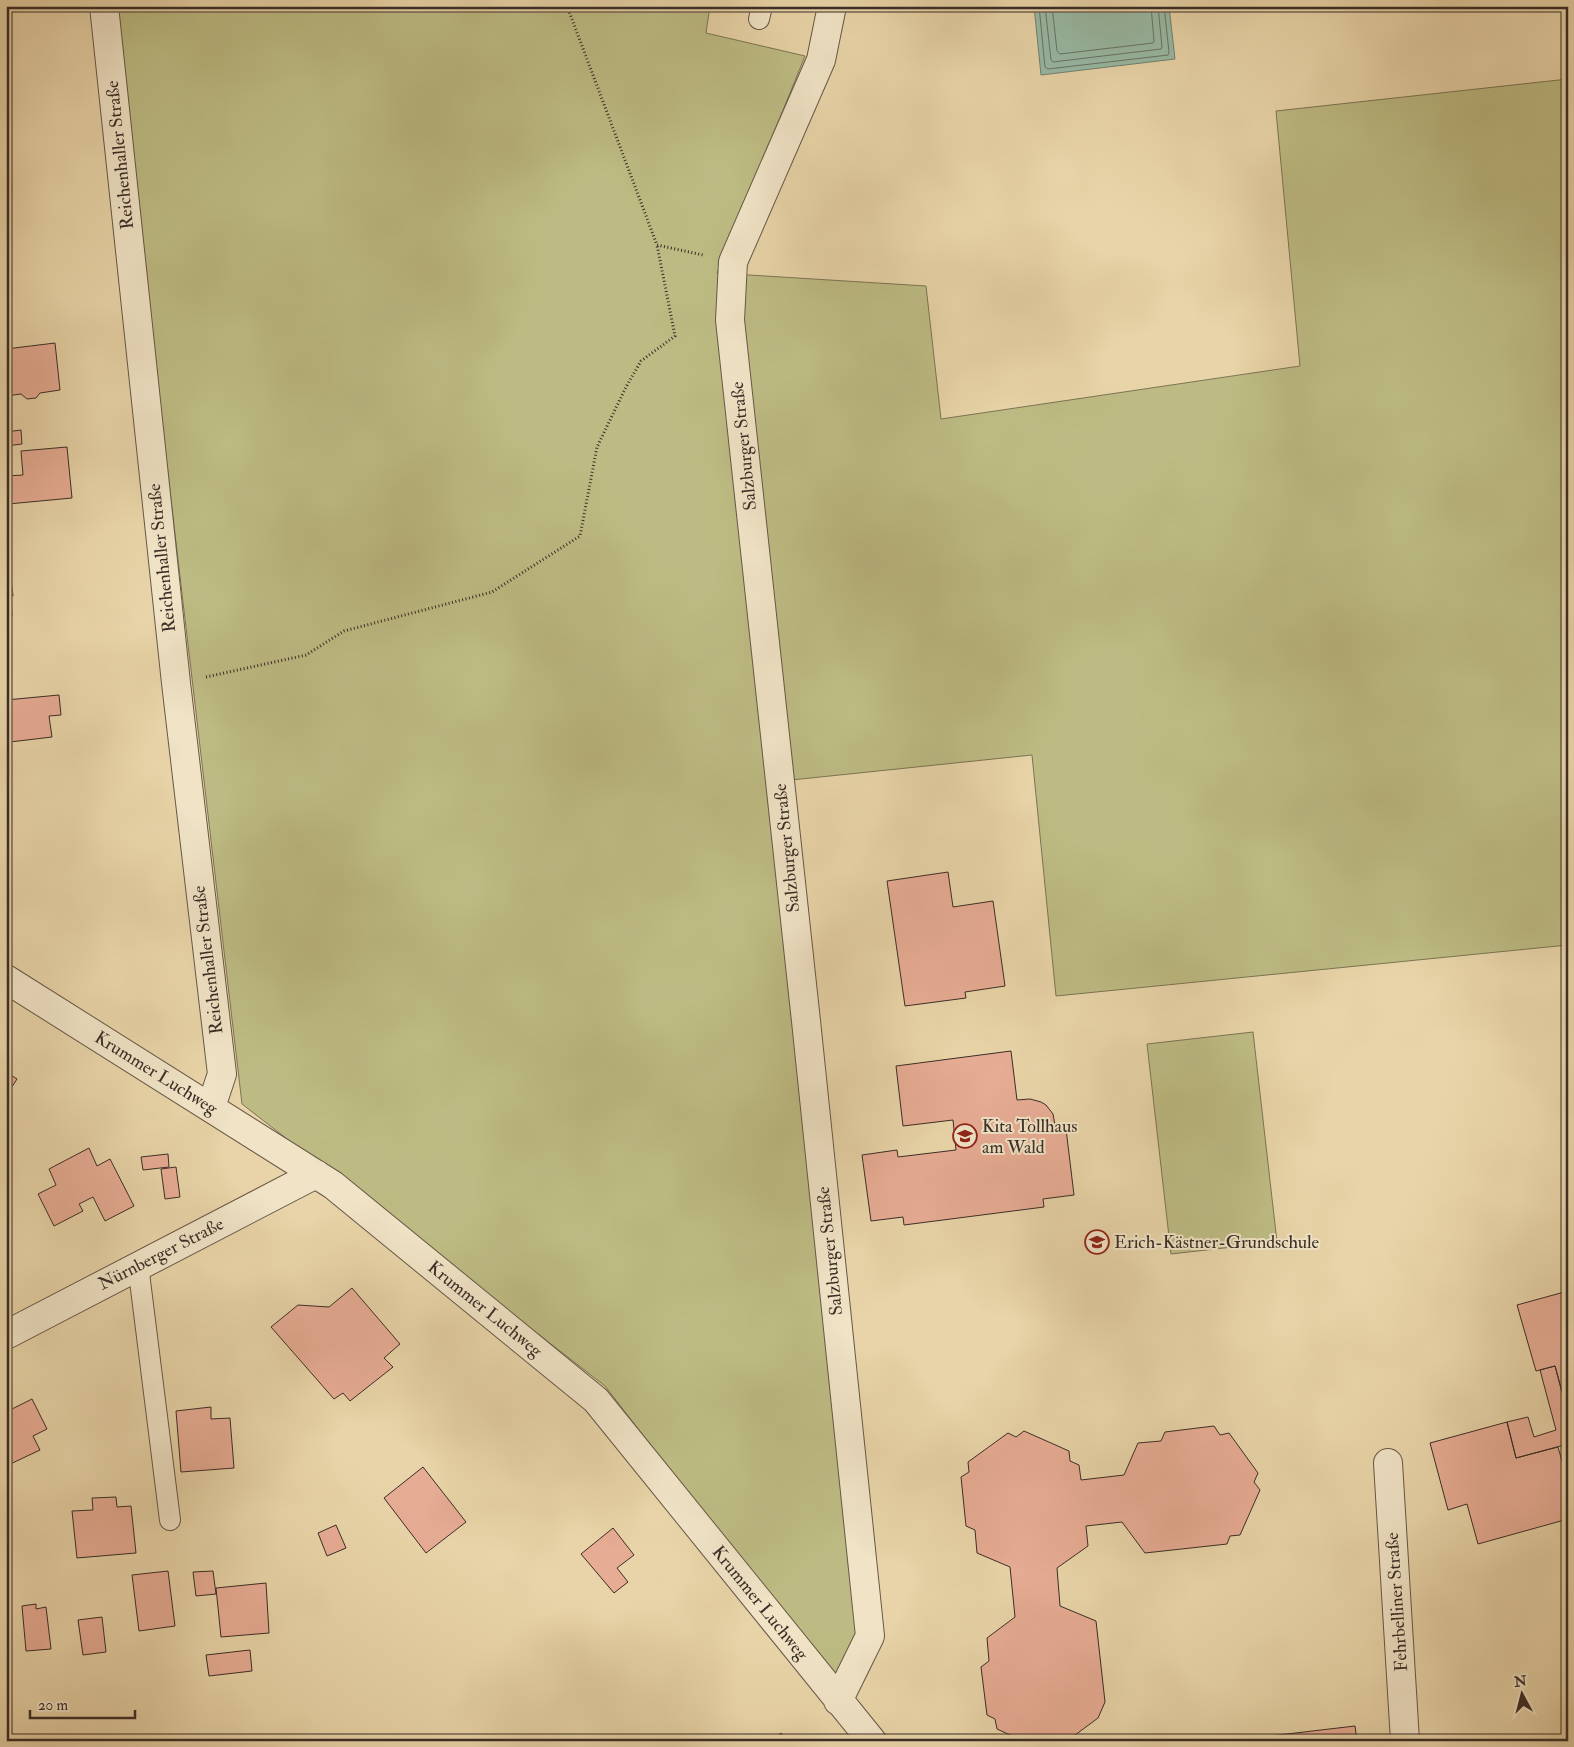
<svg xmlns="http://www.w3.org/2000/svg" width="1574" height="1747" font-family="'IM FELL Double Pica',serif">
<rect width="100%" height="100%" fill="#e8d4a8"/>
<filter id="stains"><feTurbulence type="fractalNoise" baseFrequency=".004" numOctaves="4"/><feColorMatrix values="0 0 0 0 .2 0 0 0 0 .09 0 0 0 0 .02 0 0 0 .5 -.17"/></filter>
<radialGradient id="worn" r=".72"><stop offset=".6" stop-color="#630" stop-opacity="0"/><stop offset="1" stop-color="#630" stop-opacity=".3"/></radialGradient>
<path fill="#bdbb83" stroke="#7c7455" d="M113,6H710L706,33L805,56L717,273L926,286L941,419L1300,366L1276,111L1568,79V945L1056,996L1032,755L772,782L862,1638L837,1686L605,1386L242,1104Z
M1253,1032L1277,1242L1171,1254L1147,1044Z"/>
<path fill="#98b9a4" stroke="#738172" d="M1034,6H1169L1175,59L1041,75Z"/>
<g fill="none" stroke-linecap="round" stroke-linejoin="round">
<path stroke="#6a7366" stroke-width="1" d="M1039,6L1045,67L1048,69L1168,55L1169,52L1164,6
M1045,6L1051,60L1053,62L1161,49L1162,47L1158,6
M1052,6L1057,51L1060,54L1153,43L1154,41L1151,6"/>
</g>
<path fill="#e7ac94" stroke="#3b2d27" d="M6,137L12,188L6,189Z
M55,343L60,390L40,393L36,398L27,399L21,394L6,396V349Z
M21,430L22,444L6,446V432Z
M67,447L72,498L8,504L6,476L23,475L21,451Z
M6,554H8L13,596H11L12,616L6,617Z
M59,695L61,715L49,716L52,737L10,742L6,700Z
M948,872L953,907L993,901L1005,986L965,992L966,998L905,1006L887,881Z
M1011,1051L1017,1100L1030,1099L1041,1102L1046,1105L1053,1114L1056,1130L1066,1129L1074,1195L1043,1199L1044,1207L904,1225L903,1217L871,1221L862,1155L897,1150L898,1157L956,1150L953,1120L903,1126L896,1066Z
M6,1072L17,1079L6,1096Z
M89,1148L97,1166L110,1159L134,1206L105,1221L93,1197L79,1204L83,1211L54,1226L38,1194L56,1185L49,1169Z
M168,1154L169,1167L143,1170L141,1157Z
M176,1167L180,1197L165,1199L161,1169Z
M352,1288L400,1344L384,1358L393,1367L350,1401L343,1393L334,1399L271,1327L298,1305L329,1307Z
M1568,1291V1404H1565L1555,1366L1536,1371L1517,1305Z
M1555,1366L1568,1413V1444L1516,1458L1507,1422L1528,1417L1534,1437L1556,1430L1540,1370Z
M32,1399L47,1429L33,1436L40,1450L6,1466V1412Z
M211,1407V1419L230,1418L234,1468L181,1472L176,1411Z
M1507,1422L1516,1458L1558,1447L1568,1482V1519L1478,1544L1467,1504L1448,1510L1430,1443Z
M1214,1426L1220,1435L1229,1433L1258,1473L1254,1482L1260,1490L1240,1535L1230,1536L1227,1544L1145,1553L1122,1522L1086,1526L1088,1546L1057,1568L1060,1606L1096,1621L1105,1702L1098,1718L1067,1741H1023L997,1729L995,1719L987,1715L981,1667L989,1661L987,1638L1015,1617L1010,1567L977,1553L975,1530L966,1526L961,1477L969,1472L968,1462L1008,1433L1016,1437L1024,1431L1069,1451L1070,1461L1079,1465L1081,1480L1124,1475L1138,1443L1161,1441L1165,1432Z
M423,1467L466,1522L426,1553L384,1498Z
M116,1497L117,1507L131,1506L136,1553L77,1558L72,1511L93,1510L92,1498Z
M336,1525L346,1548L327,1556L318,1533Z
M613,1528L634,1555L617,1568L628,1582L614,1593L581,1554Z
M168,1571L175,1626L139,1631L132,1575Z
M213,1571L216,1594L196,1596L193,1572Z
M266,1583L269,1633L221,1637L216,1588Z
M36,1604V1609L46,1607L51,1649L26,1651L22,1606Z
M102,1617L106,1652L83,1655L78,1620Z
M250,1650L252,1671L209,1676L206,1655Z
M1355,1726L1357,1741H1227Z
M781,1733L787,1741H772Z"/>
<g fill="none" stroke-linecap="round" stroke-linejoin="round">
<g stroke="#665747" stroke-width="22">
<path id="service" d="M759,19L762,6
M138,1265L170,1520"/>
</g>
<g stroke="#665747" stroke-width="30">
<path id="minor" d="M104,6L176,683L222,1074L211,1107
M832,6L821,60L733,262L730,320L806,1021L870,1636L838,1701
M6,979L333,1185L596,1400L872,1741
M6,1335L316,1174
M1388,1463L1405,1741"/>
</g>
<path stroke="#3b2d27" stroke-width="3" stroke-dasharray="1 2.5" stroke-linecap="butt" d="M567,6L657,245L703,255
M206,677L306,655L344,631L492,592L580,536L597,447L626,387L641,361L675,336L657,245"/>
<use href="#service" stroke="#f0e3c6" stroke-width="20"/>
<use href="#minor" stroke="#f0e3c6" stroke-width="28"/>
</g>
<defs>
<g id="school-ring" transform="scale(1.25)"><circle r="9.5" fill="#f0e3c6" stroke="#8f2418" stroke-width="1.5"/><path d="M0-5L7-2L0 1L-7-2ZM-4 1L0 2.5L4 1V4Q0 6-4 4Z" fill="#8f2418"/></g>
</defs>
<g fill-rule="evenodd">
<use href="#school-ring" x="965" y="1136"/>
<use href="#school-ring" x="1097" y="1242"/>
</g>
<g text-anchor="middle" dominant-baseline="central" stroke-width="4" stroke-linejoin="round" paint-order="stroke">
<g font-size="18" fill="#3b2d27" stroke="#f0e3c6">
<text transform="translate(120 155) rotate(-96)">Reichenhaller Straße</text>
<text transform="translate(744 446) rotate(-96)">Salzburger Straße</text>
<text transform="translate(162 558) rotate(-96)">Reichenhaller Straße</text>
<text transform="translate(787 848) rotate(-96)">Salzburger Straße</text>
<text transform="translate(208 960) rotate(-97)">Reichenhaller Straße</text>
<text transform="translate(156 1073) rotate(32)">Krummer Luchweg</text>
<text transform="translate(830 1251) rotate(-96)">Salzburger Straße</text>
<text transform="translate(161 1254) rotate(-27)">Nürnberger Straße</text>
<text transform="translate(485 1309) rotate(39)">Krummer Luchweg</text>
<text transform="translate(1397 1602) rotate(-94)">Fehrbelliner Straße</text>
<text transform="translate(760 1603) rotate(51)">Krummer Luchweg</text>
</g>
<g font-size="18" fill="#3b2d27" stroke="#f0e3c6" text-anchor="start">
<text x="982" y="1126">Kita Tollhaus<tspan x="982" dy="21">am Wald</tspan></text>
<text x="1114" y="1242">Erich-Kästner-Grundschule</text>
</g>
</g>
<rect width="1574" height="1747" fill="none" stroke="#e8d4a8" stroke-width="25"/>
<rect x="8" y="8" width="1559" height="1732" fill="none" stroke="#3b2d27" stroke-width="2.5"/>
<rect x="12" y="12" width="1549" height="1722" fill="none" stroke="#3b2d27"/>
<g transform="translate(1522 1694) rotate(353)" stroke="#f0e3c6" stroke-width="4" paint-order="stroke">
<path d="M0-4L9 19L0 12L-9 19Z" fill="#3b2d27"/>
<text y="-8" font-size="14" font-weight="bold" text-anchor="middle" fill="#3b2d27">N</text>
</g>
<path d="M30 1710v8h105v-8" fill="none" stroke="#3b2d27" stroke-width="2.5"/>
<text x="38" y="1710" font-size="15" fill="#3b2d27" stroke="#f0e3c6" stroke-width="4" paint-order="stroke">20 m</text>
<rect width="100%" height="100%" filter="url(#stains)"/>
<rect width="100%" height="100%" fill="url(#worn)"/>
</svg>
